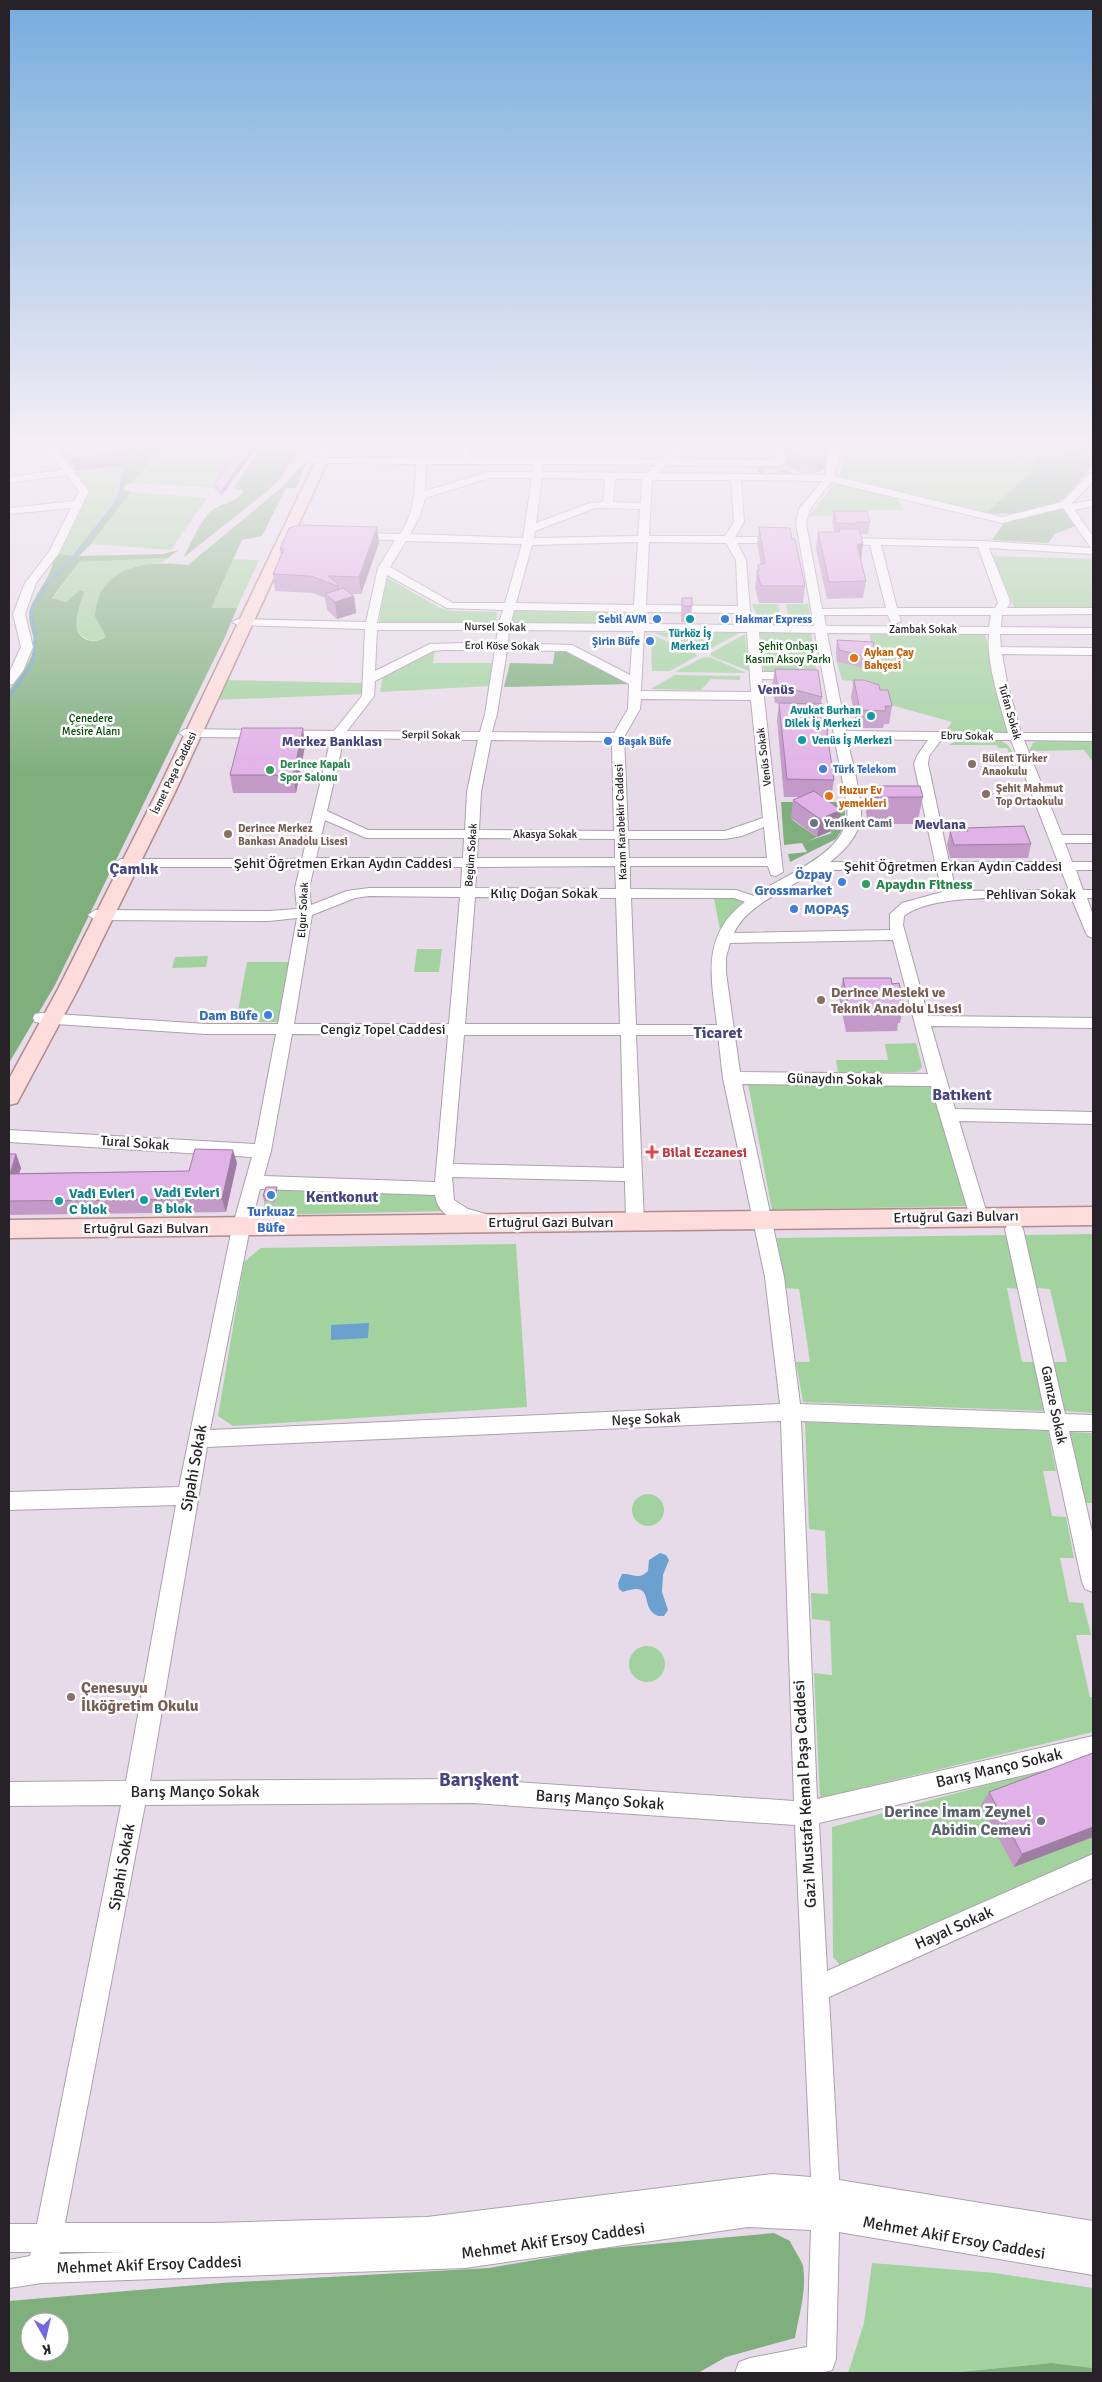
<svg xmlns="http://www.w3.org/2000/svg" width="1102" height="2382" font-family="Signika,sans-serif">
<rect width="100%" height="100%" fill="#e8dbe9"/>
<path fill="#a2d39f" d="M164,443H247L216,488L133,483Z
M843,443H1037L1035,461L1029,474L986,513L838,478L843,464Z
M1043,443H1087L1054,445L1064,455L1063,458L1052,461L1042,459Z
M118,466L125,469L117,501L74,556L54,553L84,491L70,473Z
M836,481L896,496L904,510H864V515L809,516Z
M131,492L207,498L171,550L91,544Z
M992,556L1093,559V607H1014Z
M168,558L163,562L131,568L95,617L106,637C90,647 73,635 76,616C77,609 81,601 84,593L69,599L66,602L52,599L79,562Z
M233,559L259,560L237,608H211Z
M386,577L440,608L454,611L497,612L496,624L379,623Z
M752,604H778L781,624C763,623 758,620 752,604Z
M786,604H808L812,624H789V621L797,620L796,615H788Z
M513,611L630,613V626L512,624Z
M869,630L979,631L985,634L1009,733L945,732L952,722L855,695L852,681L842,680L837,662L870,670L871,643Z
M760,631L811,632L817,673H764Z
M647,633L695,653L697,656L670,671H652L651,638H648Z
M655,633H739L708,650H699Z
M745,634L749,671L711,656V653Z
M435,648L433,663H493L489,686L380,692L383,676Z
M710,657L746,673L675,672L702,658Z
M675,675L740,676V680L711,679L701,690L651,689Z
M223,680L363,683L364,694L214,700Z
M1000,740L1008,745L1014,755H1010L1007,748H998L997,745H949L956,741Z
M1040,740H1093V762L1084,750L1029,751L1033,743Z
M742,897L745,899L720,930L714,898Z
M417,949H442L439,972H414Z
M208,956L206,967L172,968L175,957Z
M247,962H292L281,1022H236Z
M916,1043L922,1066L921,1069L915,1072L838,1073L836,1060H888L885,1044Z
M748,1084L933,1086L967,1206L772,1210Z
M278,1189L438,1194L447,1211L264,1215V1201L275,1202Z
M1093,1234V1413L1064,1411L1054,1362H1067L1050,1289L1036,1288L1024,1235Z
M1008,1235L1020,1289L1007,1288L1022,1362H1036L1046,1411L803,1402L796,1362H810L799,1289L784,1288L777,1238Z
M516,1244L527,1407L233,1426L218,1416L244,1262L261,1248Z
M805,1422L1048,1431L1056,1471H1043L1052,1516L1066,1517L1074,1558H1060L1069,1602L1083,1603L1091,1635H1076L1090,1697H1093V1732L820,1798L814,1673L832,1675L830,1621L812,1619L811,1593L828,1594L825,1531L809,1529Z
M1069,1432L1093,1433V1503H1086Z
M632 1510a16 16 0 1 1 32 0a16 16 0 1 1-32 0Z
M629 1664a18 18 0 1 1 36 0a18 18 0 1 1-36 0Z
M1093,1756V1858L849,1964L841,1966L833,1957L832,1827Z
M872,2263L995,2273L1093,2288V2368L1051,2363L948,2373H848L864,2323Z"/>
<path fill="#7eaf7c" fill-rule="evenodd" d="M139,443H164L133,483L128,484L123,489L131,492L91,544L79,556L163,554L179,550L168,558L79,562L52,598L66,602L79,591H82L84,593C79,607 68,632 87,640C94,642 100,641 106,637L95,617C98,565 146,560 188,565L281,488L307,460L296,488H286L262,536L242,540L211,608H237L225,637L55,985L9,1063V691C18,678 37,656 34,640C32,629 27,620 30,609C37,589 54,576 54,553L74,556L117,501L125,469L118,466Z
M265,443H305L277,482L266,492L183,558C191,544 198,525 209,513C219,502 238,504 244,490L233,488Z
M1037,443H1043L1042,459L1052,461L1063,458L1064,455L1054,446L1093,443V462C1085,475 1072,492 1060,501C1046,511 1003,516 986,513L1029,474L1035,461Z
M791,445L828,460L827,470L805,460L807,455L778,469L763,468L764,473H778V471L784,469L796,475H759L757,464H786L784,448H790Z
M1060,508L1065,511L1076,526L1055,534L1048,543L992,540L1004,523Z
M555,649L571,651L629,684L504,687L510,663L553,664Z
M781,802H844L846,823L836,839L790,862L788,854L807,852L802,843L784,845ZM791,819L838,828L830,832L832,833L808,841L817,837Z
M774,2233L790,2241C793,2248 802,2261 803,2266C807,2289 799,2315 795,2338L726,2357L698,2373H9V2301L221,2283L489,2268L599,2249ZM30,2322H60V2352H30Z
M1051,2363L1093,2368V2373H948Z"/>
<path fill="#6ba1cf" d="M369,1323L368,1338L331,1340V1325Z
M660,1553L666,1555L669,1560L663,1575L662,1592L668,1610L664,1616H658C638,1608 657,1580 623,1592L619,1589L618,1583L622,1574C633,1573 638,1581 648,1571L649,1560Z"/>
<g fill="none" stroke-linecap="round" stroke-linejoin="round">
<path stroke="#6ba1cf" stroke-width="2.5" d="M1030,490L1050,464L1066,459V453L1093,448
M22,678L33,662L35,636L31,611L45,587L74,556L117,501L125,469L151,443"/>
<path stroke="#6ba1cf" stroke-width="3" d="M9,697L23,677"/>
<g stroke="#aca0ad" stroke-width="2">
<path id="minor" d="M9,443H26L9,448Z
M41,443H51L89,491L59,553L36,583L25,614L33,647L23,671L13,684L9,685V673L21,647L13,614L25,583L49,552L71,508L9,514V508L74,501L79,491L66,475L9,483V477L62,470Z
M462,443H472L469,458L662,459L671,451L527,450L513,443L744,445L784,443L785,463L780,466L667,465L658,473L825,475L829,443H839L838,463L834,476L1002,517L1062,502L1089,474L1093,473V482L1071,504L1093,500V506L1075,510L1093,537V554L989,548L1009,598L1010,603L1007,608H1093V614L1002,615L1001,627L1093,628V634H1000L1001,647L1093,648V655L1002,654L1007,682L1021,733H1093V741L1024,740L1062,835H1093V843H1065L1072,862H1093V870H1076L1083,890H1093V898H1087L1093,915V938L1088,936L1086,933L1072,899C1031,899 935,891 904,916L903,925L928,1016L1093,1018V1028L931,1026L955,1109L1093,1112V1124L959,1121L988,1217L985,1222L979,1224L973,1222L970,1217L931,1086L742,1084L784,1277L800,1404L1045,1413L1005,1229L1008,1224L1014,1222L1020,1224L1023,1229L1065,1414L1093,1415V1431H1069L1093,1536V1592L1085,1589L1082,1582L1049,1430L801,1421L817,1799L1093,1736V1759L819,1823L827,1971L1093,1854V1878L829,1997L839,2180L1093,2221V2275L839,2232L836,2359L832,2370L822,2373H735L739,2362L750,2358L807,2347L811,2230L748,2227L465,2268L42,2283L9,2288V2260L30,2256L31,2252H9V2224H37L121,1805L9,1806V1782L126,1781L176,1505L9,1510V1492L179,1487L232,1228L252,1157L9,1142V1130L255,1144L276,1034H206L41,1023L35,1022L33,1018L35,1014L41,1013L206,1024H278L297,918L269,921L95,920L88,915L95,910L269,911L297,909L295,888L300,867H121L114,863L121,859H302L331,738L185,737L179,733L185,729L334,731L362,696L365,629L238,625L232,622L238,619L366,622L378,568L395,540L354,539L349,536L354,533L400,534C415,513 415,489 416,464L312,463L309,462V458H460ZM774,445L775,460L673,459L682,451H757ZM426,464H534L532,472H488L425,491ZM543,464L656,465L647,473L542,472ZM489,478H532L523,538L410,534L420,516L425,498ZM542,478L605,479L603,502L590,503L536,523ZM615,479H642L641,503L613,502ZM652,480H731L734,522L725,536H649ZM741,480L822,481L799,509L796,523L814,626L757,625L750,610L746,560L737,543H781L786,540L781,537H735L744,522ZM831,482L1002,523L1063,508L1091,548L982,541L839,538L835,539V543L870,545L886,608L822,609L806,523L810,509ZM595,508L640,509L638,536L534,538L535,531ZM406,541L522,544L505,603H453L390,567ZM638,542L634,605L516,603L532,545ZM649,542L726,543L736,560L738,606L646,605ZM881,545L978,547L998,603L995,608H897ZM387,575L447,608L503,610L499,623H377ZM514,610L634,612L633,624L511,623ZM645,612L740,613L746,625L645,624ZM824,615H888L891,623L895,624L901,621L899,615H991L989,627L826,626ZM377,630H498L496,642L430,644L375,671ZM509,630L633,631L630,675L572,645L508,643ZM644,631L747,632L751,692L641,691ZM759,632L815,633L847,805C854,853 785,873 754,896L736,890L630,889V866H768L771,875L776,876L783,872L762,679L798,680L804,676L798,672H762ZM827,633L989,634C986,662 1000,704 1008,733L846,731ZM444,650H495L485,714L480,732L347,731L374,696L375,681L433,651ZM507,650L566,651L629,684L628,709L614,733L492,732L497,714ZM641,699L751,700L763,818L725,831H628L624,737L640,709ZM344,738L478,740L467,792L465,830H368L327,811ZM847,739L928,740L917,756L914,764L935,862H830C843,852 856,838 860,823C865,807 851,757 847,739ZM491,740L612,741L614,831L479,830L481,792ZM941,740H1011L1058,862H949L928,764L929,756ZM325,820L366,838H464L463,858H316ZM764,827L767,858H629L628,839H725L742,836ZM478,838L615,839V858H477ZM615,866L616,889L475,888L477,867ZM314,867H462L461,888H369L347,891L311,905L309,888ZM817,870H937L942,892L902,903L890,914V930L734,933C746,904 793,887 817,870ZM951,870H1061L1069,890L956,891ZM369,896L460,897L449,1024H294L312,915L355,898ZM475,897L616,898L620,1024H465ZM631,898H734L745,902C701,935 711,977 717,1025H636ZM893,940L928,1074L740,1072L726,973V957L730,943ZM292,1034L448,1035L435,1182L264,1176L271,1151ZM464,1035H621L624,1168L453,1164ZM636,1035H718L723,1078L765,1277L780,1404L210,1430L250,1228L260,1189L435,1195C436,1202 439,1208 444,1213C454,1221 481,1230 493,1226L496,1221L493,1216L468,1209L454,1200L452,1177L625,1181L626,1222L629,1227L635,1229L641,1227L644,1222ZM781,1421L794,1801L473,1779L150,1781L207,1447ZM473,1803L795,1825L811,2177L772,2174L427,2217L214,2223H65L145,1805ZM60,2252H125L59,2254Z
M785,443H800L829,454L821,456Z"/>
</g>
<g stroke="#b08c8c" stroke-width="3">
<path id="major" d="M324,443H336L176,790L78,989L17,1103L9,1105V1079L58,989L158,790Z
M1093,1207V1225L9,1238V1220Z"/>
</g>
<use href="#minor" fill="#fff" fill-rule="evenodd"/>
<use href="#major" fill="#fddcdb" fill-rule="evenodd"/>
</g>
<path fill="#c299c7" d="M53,443H139L118,466L76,471Z
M243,443H260L222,495L215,490L214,485Z
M789,450L825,455L823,470L815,473H801L787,466Z
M834,511L870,522L868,534H861V560L866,581L863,598L827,599L816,549L818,532H834L832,523Z
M377,527L379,543L361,594H351L354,596L356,613L337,619L327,610L325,598L313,593L275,591L273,574L281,556L280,549Z
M759,527L792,539L805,586L803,603H759L755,588L757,571H758V565L761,564L757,544Z
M682,598L692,606L691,623L681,622V615Z
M837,640L873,642L874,667L870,670L837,662L836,652Z
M775,669L822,697L821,704L828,727L827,735L834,780L831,798L823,797L838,828L817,837L791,818L793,800L801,797H784L777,720L779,704L775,703L772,686Z
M854,680L880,690L892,706L889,724H884L883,728H857L851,697Z
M303,728L305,746L296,793H233L230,775Z
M871,786L923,797L917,824H868L866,812Z
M967,828L1031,844L1028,858H950L947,845L950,831H966Z
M843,978L904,1005L900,1023H898L897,1031L846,1032L839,997Z
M9,1154H16L21,1168L19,1173L189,1171L237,1163L226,1212L9,1215Z
M277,1187V1191L275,1202L264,1201L263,1196Z
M1093,1753V1837L1014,1867L981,1805L989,1792Z"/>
<path fill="#9e7da2" d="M126,443H139L118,466L76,471L73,459Z
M256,443H260L222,495L221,491Z
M825,455L823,470L815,473L817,457Z
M377,527L379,543L361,594L359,577Z
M863,543L861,560L857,545Z
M338,584L340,600L354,596L356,613L337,619L335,602L338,601L337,586Z
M876,655L874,667L870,670L872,658Z
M303,728L305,746L296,793L293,775Z
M841,810L838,828L817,837L820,819Z
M233,1150L237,1163L226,1212L222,1199Z
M16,1154L21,1168L15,1187L10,1174Z
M277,1187V1191L275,1202L274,1197Z
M1093,1827V1837L1014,1867L1022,1854Z"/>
<path fill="#e1b2e7" stroke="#9e7da2" d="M60,443H126L116,454L73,459Z
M243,443H256L221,491L214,485Z
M806,445L825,455L817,457H803L789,450Z
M834,511H867L870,522H856V524L836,523Z
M299,525L377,527L359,577L328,576L338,584L337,586L311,576L273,574L284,549H280L289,528Z
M759,527L790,528L792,539H795L805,586H761L757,571H759L758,565L765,563Z
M839,529H859L863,543L857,545L866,581L829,582L818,532H840Z
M343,588L354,596L335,602L325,594Z
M682,598H692V606H682Z
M837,640L873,642L876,655L872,658L839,650Z
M775,669L818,670L822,697L777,685Z
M854,680H864L879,685L880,690H888L892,706H885L886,711L860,710Z
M779,703L823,704L828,727L827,733L834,780L787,779Z
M242,728H303L293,775H230Z
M871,786H920L923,797H873Z
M814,791L841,810L820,819L793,800Z
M1024,826L1031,844L954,845L950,831H968L967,828Z
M843,978H891L892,984L899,983L904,1005H899L901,1013L850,1014Z
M195,1149L233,1150L222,1199L9,1201V1154H16L10,1174L189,1171Z
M266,1187H277L274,1197L263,1196Z
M1093,1753V1827L1022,1854L989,1792Z"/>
<linearGradient id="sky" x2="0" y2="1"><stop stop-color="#76acde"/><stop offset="0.57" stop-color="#f5eff5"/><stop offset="1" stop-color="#f5eff5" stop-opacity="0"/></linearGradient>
<rect width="1102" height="777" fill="url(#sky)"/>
<g fill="#3f7fe0" stroke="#fff" stroke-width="2">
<circle cx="657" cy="619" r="5"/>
<circle cx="725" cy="619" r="5"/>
<circle cx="650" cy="641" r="5"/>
<circle cx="608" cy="741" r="5"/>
<circle cx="823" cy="769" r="5"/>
<circle cx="842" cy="882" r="5"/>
<circle cx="794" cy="909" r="5"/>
<circle cx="268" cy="1015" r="5"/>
<circle cx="271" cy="1195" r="5"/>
</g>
<g fill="#0f9aa8" stroke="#fff" stroke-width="2">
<circle cx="690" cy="619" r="5"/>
<circle cx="871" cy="716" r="5"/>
<circle cx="802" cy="740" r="5"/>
<circle cx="144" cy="1200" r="5"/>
<circle cx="59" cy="1201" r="5"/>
</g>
<g fill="#e8710a" stroke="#fff" stroke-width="2">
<circle cx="854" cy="658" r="5"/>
<circle cx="829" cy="796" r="5"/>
</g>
<g fill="#8d6e63" stroke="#fff" stroke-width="2">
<circle cx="972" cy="764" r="5"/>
<circle cx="986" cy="794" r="5"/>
<circle cx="228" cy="834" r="5"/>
<circle cx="821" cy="1000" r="5"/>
<circle cx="71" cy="1697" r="5"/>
</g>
<g fill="#2e9e5b" stroke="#fff" stroke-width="2">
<circle cx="270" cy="770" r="5"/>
<circle cx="866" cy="884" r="5"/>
</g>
<g fill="#6b7280" stroke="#fff" stroke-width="2">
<circle cx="814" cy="823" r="5"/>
<circle cx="1041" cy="1821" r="5"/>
</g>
<path fill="#e0444e" stroke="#fff" stroke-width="2" d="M649.5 1144.5h5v5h5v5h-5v5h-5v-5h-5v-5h5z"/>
<g text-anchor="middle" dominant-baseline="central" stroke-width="5" stroke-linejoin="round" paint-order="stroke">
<g font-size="11" font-weight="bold" fill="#366cbe" stroke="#fff" text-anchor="start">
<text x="647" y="619" text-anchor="end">Sebil AVM</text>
<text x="735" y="619">Hakmar Express</text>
<text x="640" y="641" text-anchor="end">Şirin Büfe</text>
<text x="618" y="741">Başak Büfe</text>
<text x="833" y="769">Türk Telekom</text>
</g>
<g font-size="11" fill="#262227" stroke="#fff">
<text transform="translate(495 627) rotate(1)">Nursel Sokak</text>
<text x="923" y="629">Zambak Sokak</text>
<text transform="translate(502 646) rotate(1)">Erol Köse Sokak</text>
<text transform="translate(1010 712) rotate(74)">Tufan Sokak</text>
<text transform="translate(431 735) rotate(1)">Serpil Sokak</text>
<text transform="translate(967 736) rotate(1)">Ebru Sokak</text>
<text transform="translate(764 757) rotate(-97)">Venüs Sokak</text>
<text transform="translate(174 773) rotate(-64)">İsmet Paşa Caddesi</text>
<text transform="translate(621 822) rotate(-92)">Kazım Karabekir Caddesi</text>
<text x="545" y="834">Akasya Sokak</text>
<text transform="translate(471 855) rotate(-86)">Begüm Sokak</text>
<text transform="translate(303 910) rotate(-87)">Elgur Sokak</text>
</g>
<g font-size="11" font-weight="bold" fill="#0d838f" stroke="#fff">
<text x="690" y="633">Türköz İş<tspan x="690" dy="13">Merkezi</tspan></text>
<text x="861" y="710" text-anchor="end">Avukat Burhan<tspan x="861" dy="13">Dilek İş Merkezi</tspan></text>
<text x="812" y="740" text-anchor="start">Venüs İş Merkezi</text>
</g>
<g font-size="11" fill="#004a03" stroke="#fff">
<text x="788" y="646">Şehit Onbaşı<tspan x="788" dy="13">Kasım Aksoy Parkı</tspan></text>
<text x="91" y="718">Çenedere<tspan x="91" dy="13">Mesire Alanı</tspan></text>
</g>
<g font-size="11" font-weight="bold" fill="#c56008" stroke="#fff" text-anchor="start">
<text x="864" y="652">Aykan Çay<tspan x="864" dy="13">Bahçesi</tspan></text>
<text x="839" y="790">Huzur Ev<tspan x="839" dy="13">yemekleri</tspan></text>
</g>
<g font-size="11" font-weight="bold" fill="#785e54" stroke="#fff" text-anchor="start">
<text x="982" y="758">Bülent Türker<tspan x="982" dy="13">Anaokulu</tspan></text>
<text x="996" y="788">Şehit Mahmut<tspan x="996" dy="13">Top Ortaokulu</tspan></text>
<text x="238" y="828">Derince Merkez<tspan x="238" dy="13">Bankası Anadolu Lisesi</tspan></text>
</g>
<g font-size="11" font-weight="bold" fill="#27864d" stroke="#fff" text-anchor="start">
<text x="280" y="764">Derince Kapalı<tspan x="280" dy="13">Spor Salonu</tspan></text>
</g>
<g font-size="11" font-weight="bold" fill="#5b616d" stroke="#fff" text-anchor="start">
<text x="824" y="823">Yenikent Cami</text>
</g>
<g font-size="14" font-weight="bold" fill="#484381" stroke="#fff">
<text x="776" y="689">Venüs</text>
<text x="332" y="741">Merkez Banklası</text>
<text x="940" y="824">Mevlana</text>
</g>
<g font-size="14" fill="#262227" stroke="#fff">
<text x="343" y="863">Şehit Öğretmen Erkan Aydın Caddesi</text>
<text x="953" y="866">Şehit Öğretmen Erkan Aydın Caddesi</text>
<text x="544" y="893">Kılıç Doğan Sokak</text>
<text x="1031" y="894">Pehlivan Sokak</text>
<text x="383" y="1029">Cengiz Topel Caddesi</text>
<text transform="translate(835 1079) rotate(1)">Günaydın Sokak</text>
<text transform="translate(135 1143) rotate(4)">Tural Sokak</text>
<text transform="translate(956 1217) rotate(-1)">Ertuğrul Gazi Bulvarı</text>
<text x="551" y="1222">Ertuğrul Gazi Bulvarı</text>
<text x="146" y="1228">Ertuğrul Gazi Bulvarı</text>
<text transform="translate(1054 1405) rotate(78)">Gamze Sokak</text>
<text transform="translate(646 1419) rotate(-3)">Neşe Sokak</text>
</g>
<g font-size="14" font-weight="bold" fill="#366cbe" stroke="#fff" text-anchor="end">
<text x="832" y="874">Özpay<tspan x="832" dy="16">Grossmarket</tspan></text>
<text x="804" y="909" text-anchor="start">MOPAŞ</text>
<text x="258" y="1015">Dam Büfe</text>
<text x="271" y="1211" text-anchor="middle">Turkuaz<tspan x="271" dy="16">Büfe</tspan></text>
</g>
<g font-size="14" font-weight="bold" fill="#27864d" stroke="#fff" text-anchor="start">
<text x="876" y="884">Apaydın Fitness</text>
</g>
<g font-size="14" font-weight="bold" fill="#785e54" stroke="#fff" text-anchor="start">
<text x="831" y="992">Derince Mesleki ve<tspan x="831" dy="16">Teknik Anadolu Lisesi</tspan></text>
</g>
<g font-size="14" font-weight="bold" fill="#be3a42" stroke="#fff" text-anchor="start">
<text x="662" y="1152">Bilal Eczanesi</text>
</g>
<g font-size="14" font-weight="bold" fill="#0d838f" stroke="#fff" text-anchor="start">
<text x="154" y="1192">Vadi Evleri<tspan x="154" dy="16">B blok</tspan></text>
<text x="69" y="1193">Vadi Evleri<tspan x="69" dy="16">C blok</tspan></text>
</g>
<g font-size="16" font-weight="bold" fill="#484381" stroke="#fff">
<text x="134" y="869">Çamlık</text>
<text x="718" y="1033">Ticaret</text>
<text x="962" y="1095">Batıkent</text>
<text x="342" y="1197">Kentkonut</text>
</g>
<g font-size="16" fill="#262227" stroke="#fff">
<text transform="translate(194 1468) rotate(-80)">Sipahi Sokak</text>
<text transform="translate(999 1768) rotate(-13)">Barış Manço Sokak</text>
<text x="195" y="1792">Barış Manço Sokak</text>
<text transform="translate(805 1794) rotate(-93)">Gazi Mustafa Kemal Paşa Caddesi</text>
<text transform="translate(600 1800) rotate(4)">Barış Manço Sokak</text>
<text transform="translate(122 1867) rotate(-80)">Sipahi Sokak</text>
<text transform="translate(954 1928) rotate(-24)">Hayal Sokak</text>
<text transform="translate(954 2238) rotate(10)">Mehmet Akif Ersoy Caddesi</text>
<text transform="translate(553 2241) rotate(-8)">Mehmet Akif Ersoy Caddesi</text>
<text transform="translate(149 2265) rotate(-2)">Mehmet Akif Ersoy Caddesi</text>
</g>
<g font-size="16" font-weight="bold" fill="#785e54" stroke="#fff" text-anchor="start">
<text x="81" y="1688">Çenesuyu<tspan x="81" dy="18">İlköğretim Okulu</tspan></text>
</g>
<g font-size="16" font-weight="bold" fill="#5b616d" stroke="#fff" text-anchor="end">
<text x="1031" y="1812">Derince İmam Zeynel<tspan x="1031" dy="18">Abidin Cemevi</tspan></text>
</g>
<g font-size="19" font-weight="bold" fill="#484381" stroke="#fff">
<text x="479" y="1780">Barışkent</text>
</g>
</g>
<rect width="1102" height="2382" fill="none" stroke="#262227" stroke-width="20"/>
<g transform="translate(45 2337) rotate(172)"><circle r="24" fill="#ffffff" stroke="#a8a7a9"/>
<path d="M0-4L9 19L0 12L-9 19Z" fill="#7566e1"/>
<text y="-8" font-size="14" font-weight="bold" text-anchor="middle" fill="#262227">K</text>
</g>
</svg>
